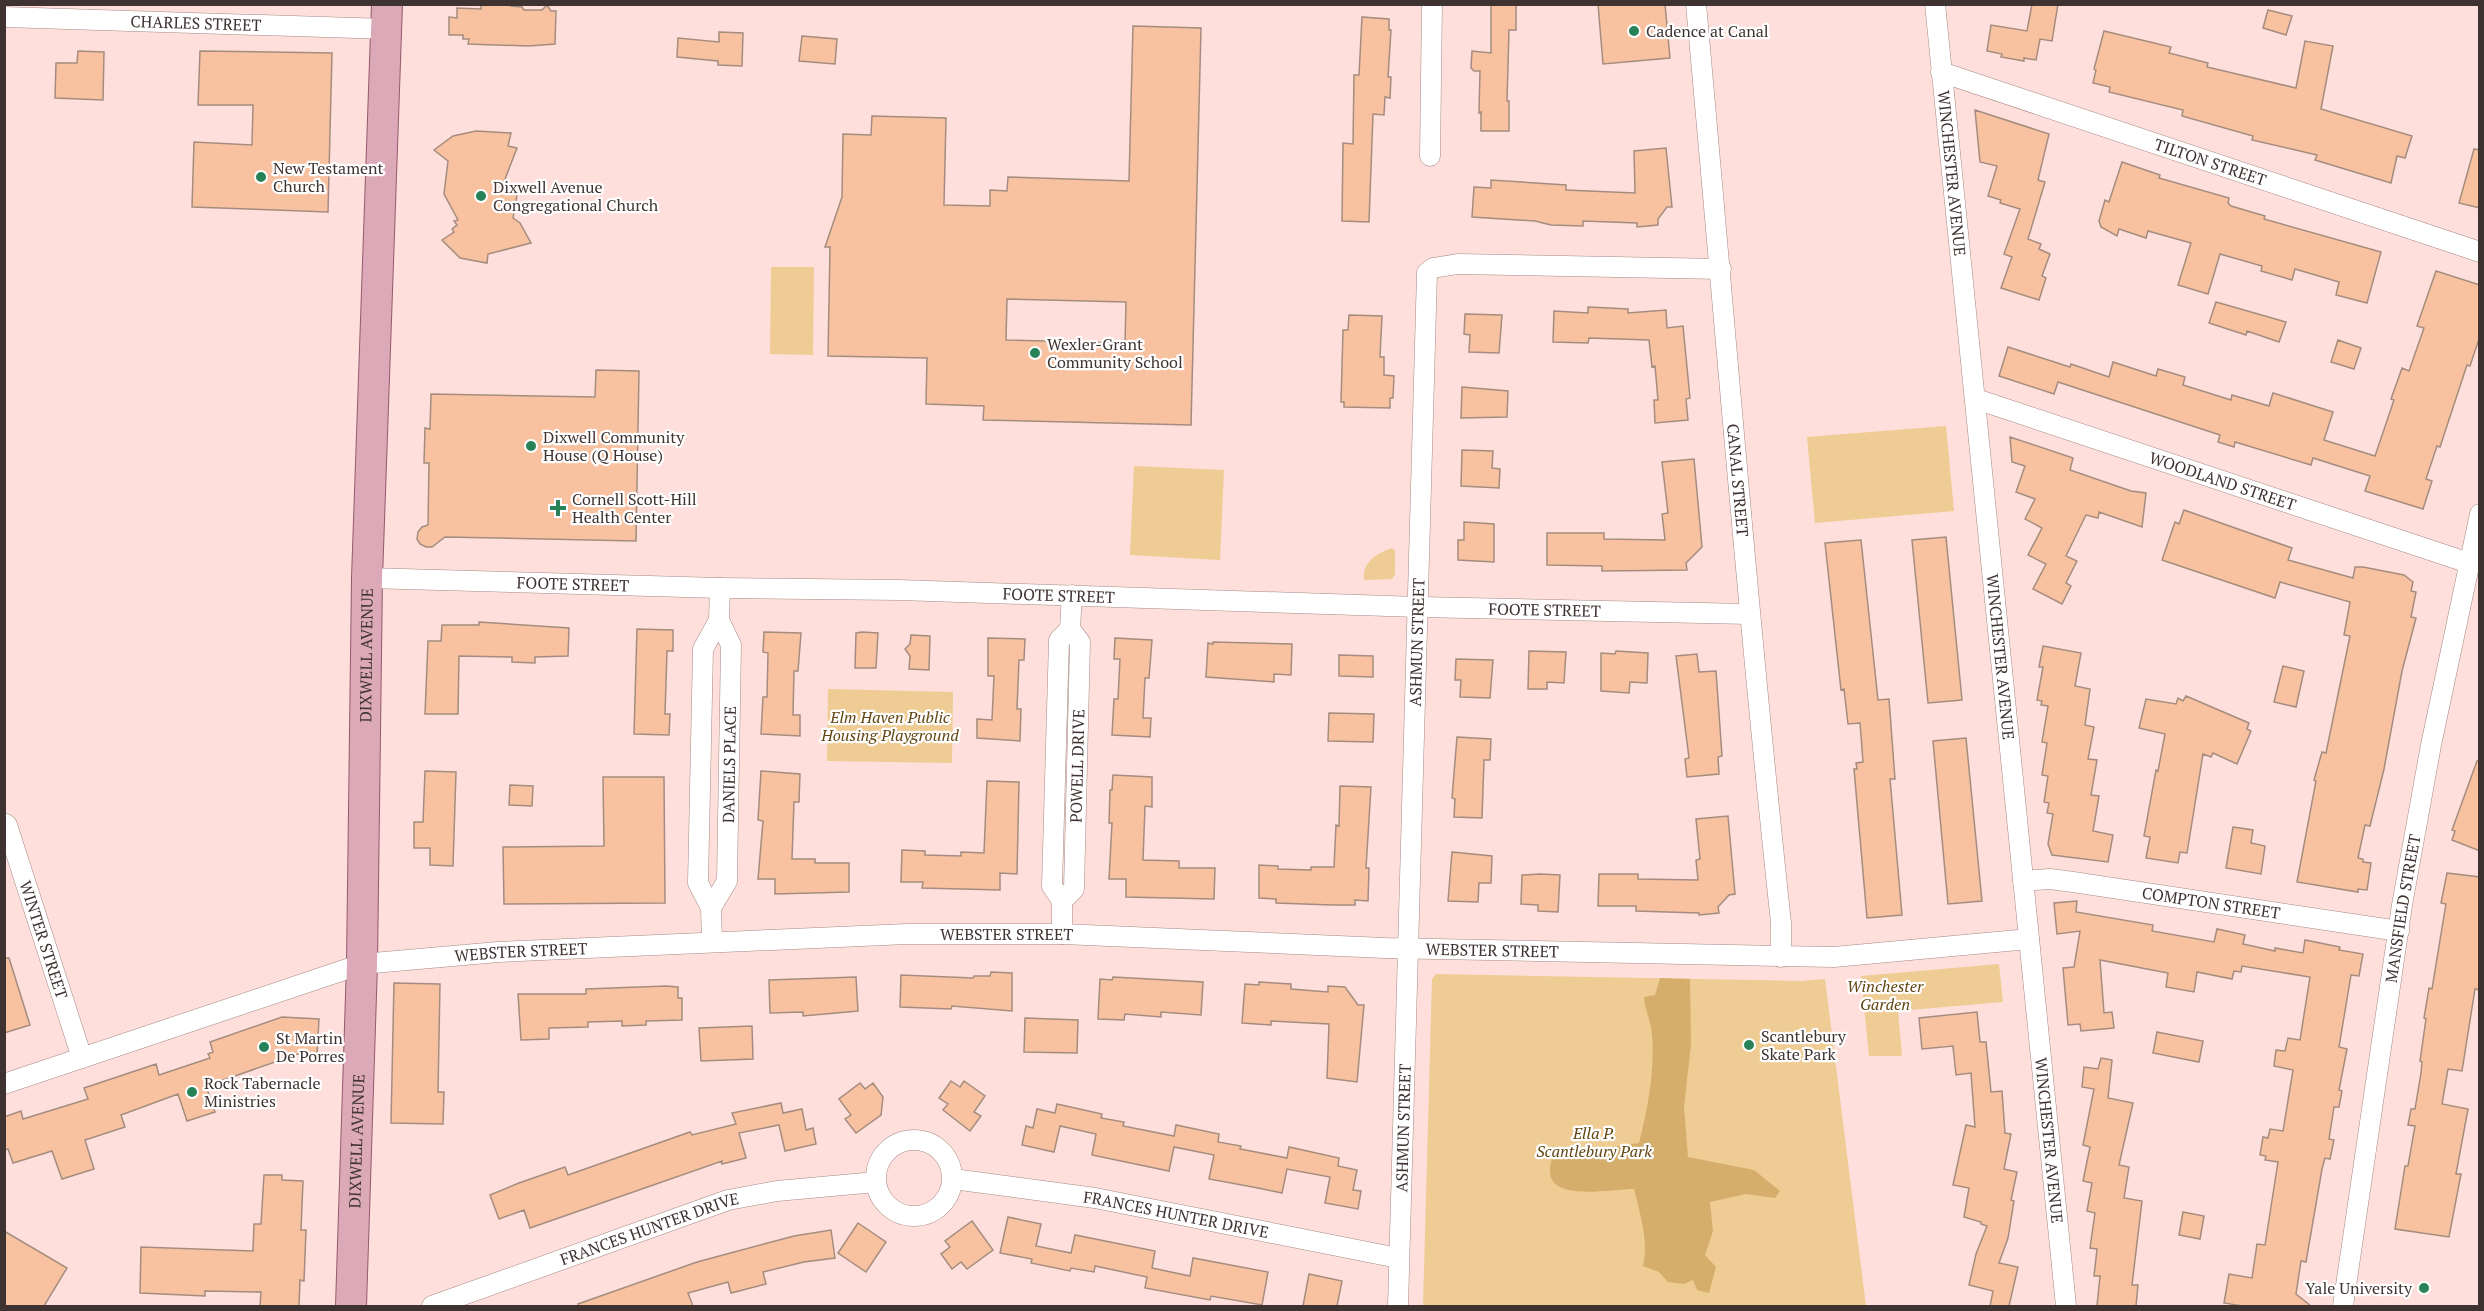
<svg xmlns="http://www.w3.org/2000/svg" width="2484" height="1311" font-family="'PT Serif',serif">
<rect width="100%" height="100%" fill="#fedfdb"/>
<path fill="#eecc94" d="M771,267H814L813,355L770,354Z
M1946,426L1954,511L1815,523L1807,437Z
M1134,466L1224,470L1220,560L1130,555Z
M1392,548L1395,550V574L1392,579L1364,580C1362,562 1377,553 1392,548Z
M828,689L953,692L952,763L827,761Z
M1999,964L2003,1002L1898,1011L1902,1056H1869L1861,976Z
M1436,974L1801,981L1825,979L1866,1306H1423L1432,979Z"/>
<path fill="#d6ae6c" d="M1660,978L1690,979L1691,1044L1684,1107L1688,1157L1754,1170L1780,1191L1775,1198L1746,1194L1710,1202L1713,1231L1705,1255L1716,1267L1709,1293L1697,1290L1693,1280L1684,1284L1668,1282L1659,1272L1643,1266C1649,1241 1640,1214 1634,1189C1606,1189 1534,1206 1553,1156L1639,1143C1648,1107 1655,1071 1652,1034C1651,1022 1645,1010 1644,997L1655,995Z"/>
<path fill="#f8c2a1" stroke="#a48d7f" stroke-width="1.5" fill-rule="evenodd" d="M481,4H511V6L522,7L524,10H542L547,5L551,11H556L555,44L529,46L468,44L469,39H463V35H449V17L457,18V8L481,9Z
M1491,4H1516V30H1509L1507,101H1509V131H1481V112L1479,113L1480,71H1474L1471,68L1472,51L1491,53Z
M1598,4H1665L1670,58L1603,64Z
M2032,4H2058L2052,41L2040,39L2036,60L2024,58V61L2001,57L2002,54L1987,51L1991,25L2027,31Z
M2268,10L2292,16L2286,35L2263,28Z
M1362,17L1389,19V30H1391L1388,77H1391L1390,98L1385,97L1384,115L1373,114L1369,222L1342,221L1343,143L1353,144L1354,75H1359Z
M1133,26L1201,28L1191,425L983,420L984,406L926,404L927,358L828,356L830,247H825L842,197L843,134L871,135L872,116L946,118L944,205L990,206V190L1007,191L1008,177L1129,181ZM1007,299L1126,302L1125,343L1006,340Z
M2104,31L2171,47L2169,53L2208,63L2207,67L2296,88L2305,41L2333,46L2321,109L2412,136L2405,158L2397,156L2391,183L2315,160L2317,155L2252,140L2253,136L2182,116L2183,110L2109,92L2110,87L2093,83L2096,70L2094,69Z
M719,32L743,33L742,66L718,65V61L677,57L678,38L719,42Z
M802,36L837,39L835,64L799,61Z
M78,51L104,52L103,100L55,98L56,63H77Z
M200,51L332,53L328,212L192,207L194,142L252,145L253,105H198Z
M1975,110L2049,134L2038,180L2045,182L2028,239L2041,244L2039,249L2050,254L2042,276L2046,278L2039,300L2001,288L2012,257L2004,254L2020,209L2000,203L2001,200L1988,196L1997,166L1980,162Z
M476,131L511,133L508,146L517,148L502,187L519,184L513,218L520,223L531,243L488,254L487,263L460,258L442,240L454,232L452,229L457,225L454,221L458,220L444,194L448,161L434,150L453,136Z
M1666,148L1672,207H1667L1658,219V225L1637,227V223L1583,221V226L1551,225L1535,221L1472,217L1474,187L1491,188V180L1566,185V190L1635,193L1634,151Z
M2474,149L2480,150V208L2459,203Z
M2122,162L2160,175L2159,178L2229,198L2228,203L2231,206L2265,216L2264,219L2381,252L2367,303L2336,295L2339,282L2295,269L2292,280L2261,271L2262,266L2220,254L2208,294L2178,285L2191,243L2148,231L2146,238L2119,229L2117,236L2101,227L2099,221L2105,200L2109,202Z
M2436,271L2480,285V336L2470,366L2467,365L2440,447L2437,446L2426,479L2432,481L2423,509L2365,491L2370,476L2313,458L2311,465L2235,442L2234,447L2218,442L2220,435L2058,382L2054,394L1999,376L2008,347L2070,367L2071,364L2109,377L2113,362L2156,376L2158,369L2185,377L2183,385L2231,400L2232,395L2269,406L2273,393L2333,412L2324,440L2375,456L2394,400L2391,399L2402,368L2409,371L2424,328L2417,326Z
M2216,302L2286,322L2279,342L2247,331L2246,335L2209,323Z
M1588,307L1628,309V313L1666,310L1667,328L1683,326L1690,398L1686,399L1688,420L1655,423L1654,400H1658L1655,366L1652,367L1649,340L1589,338L1588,343L1553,342L1554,311L1588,313Z
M1465,314L1502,315L1499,353L1469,352L1470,335L1464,334Z
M1349,315L1382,316L1380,357H1384V375L1394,376L1393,398H1390V408L1344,407V402H1341L1343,330H1348Z
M2338,340L2361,348L2354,369L2331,362Z
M596,370L639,371L636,541L445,537L432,547H426L420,544L417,539L418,532L422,527L428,525L429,463H424L425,428L430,429L431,394L595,397Z
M1462,387L1508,391L1507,417L1461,418Z
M2010,437L2073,458L2070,470L2131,491L2146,493L2142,527L2099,512L2098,518L2086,515L2066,556L2077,561L2066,583L2071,586L2062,604L2033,589L2046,564L2028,555L2042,528L2025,519L2035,499L2016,492L2025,466L2012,462Z
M1462,450L1493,451L1492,468L1500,469L1499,488L1461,486Z
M1694,459L1702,547L1686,563L1687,570L1602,571V566L1547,565V533H1604V539L1665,540L1662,514L1668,513L1662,462Z
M2184,510L2292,548L2288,560L2353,578L2355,567H2363L2404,575L2413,582L2411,591L2416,592L2411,617L2416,618L2402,671L2384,769L2370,826L2365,825L2358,858L2363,859V862L2371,863L2367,890L2358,889V892L2297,882L2316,781L2314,780L2322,752L2326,753L2350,636L2344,635L2350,602L2280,582L2275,598L2162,560L2175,522L2179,524Z
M1464,522L1494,524V562L1458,560V540H1464Z
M1946,537L1962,700L1928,703L1912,540Z
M1861,540L1878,700L1889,699L1895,779H1890L1902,915L1867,918L1854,769H1857L1856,763L1863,762L1860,723L1848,724L1844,689L1841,690L1825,543Z
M479,622L569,628L568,656L535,657V663L512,662V657L459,656L458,714H425L428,641H441L442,625H479Z
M637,629L673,630V651H667L665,714H670L669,735L634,734Z
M764,632L801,633L798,671H794L793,715H800V736L761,734L763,697H767L768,653L763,652Z
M862,632L878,633L876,668H855L856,633Z
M911,635L930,636L929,670L909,669L910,656L905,649L910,644Z
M988,638L1025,639L1024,660H1019L1017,709H1021L1020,741L977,738V719L992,720L994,676H988Z
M1115,638L1152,640L1149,678H1145L1143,718H1151L1150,737L1112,735L1114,699H1118L1120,659H1114Z
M1213,642L1292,644L1291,675L1274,674V682L1206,677L1208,643L1213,644Z
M2043,646L2081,653L2075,686L2090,689L2085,725L2094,727L2088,759L2097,760L2091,795L2099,796L2093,831L2113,835L2108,862L2052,855L2048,844L2053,814L2047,813L2049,803L2044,802L2048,776L2042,775L2047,743L2042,742L2048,706L2041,705L2042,701L2037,700L2043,667H2039Z
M1529,651L1566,652L1564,683L1547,682V689H1528Z
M1616,651L1648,653L1647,683L1630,682L1629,693L1601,691V653L1615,654Z
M1697,654L1699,672L1716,671L1722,756L1718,757L1719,774L1687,777L1685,759L1689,758L1676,656Z
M1339,655L1373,656V677L1339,676Z
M1456,659L1493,660L1490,698L1460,697L1461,680H1455Z
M2283,666L2304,671L2296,707L2274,702Z
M2186,696L2249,723L2247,729L2251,731L2237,764L2213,753L2211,757L2203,754L2187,853L2180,852L2178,863L2146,858L2150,837L2144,836L2156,770L2158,771L2165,734L2139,728L2146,699L2176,704L2178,698L2183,701Z
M1329,713L1374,714L1373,742L1328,741Z
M1457,737L1491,739L1490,760H1484L1482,818L1454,817L1455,799L1452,798Z
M1966,738L1982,901L1948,904L1933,741Z
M2477,761H2480V851L2452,840L2455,831L2452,830Z
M425,771L456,772L453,866L430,865V848H414V822H423Z
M761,771L800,774L799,802H794L792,859H815V863H849V892L775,894V879H758L763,821L758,820Z
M1113,775L1152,777V807L1145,806L1143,860L1179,861V868H1215L1214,899L1126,897V879H1109L1112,823H1109L1110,790H1112Z
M603,777H664L665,903L504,904L503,847L604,846Z
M987,781L1019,782L1017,874L1000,873V890L922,888L923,882H901L902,850L925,851V855L961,856V852L984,853Z
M510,785L533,786L532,806L509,805Z
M1340,786L1371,787L1366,868H1369L1368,901L1355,900V905H1332L1276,903V899L1259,898V865L1278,866V869L1311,870V867H1334L1336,825L1339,826Z
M1728,816L1735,894L1729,895L1718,907L1719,913L1699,915V913L1636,911V906H1598L1599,874H1638V879L1698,880L1696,860L1700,859L1696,819Z
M2233,827L2253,830L2251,843L2265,846L2261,874L2226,868Z
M1452,852L1492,856L1491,883H1479L1478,902L1448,901Z
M2447,873L2480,877V990L2475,989L2462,1071L2448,1069L2442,1104L2468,1109L2456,1174H2461L2449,1237L2395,1229L2405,1166H2408L2415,1126L2408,1125L2411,1109H2415L2421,1073L2422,1062L2420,1061L2426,1019L2424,1018L2429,988L2432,989L2440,940L2446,904L2441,903Z
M1540,874L1560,875L1558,912L1538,911V905L1521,904L1522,875Z
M2077,901L2076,912L2153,925L2152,931L2214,942L2217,929L2245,935L2243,944L2275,951V948L2303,953L2305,940L2340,947L2339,950L2363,954L2359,976L2351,975L2339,1047L2347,1049L2339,1090L2342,1091L2339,1107H2334L2329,1139L2334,1140L2330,1159L2325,1158L2322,1169L2306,1262L2301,1261L2296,1294L2311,1306H2242L2224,1303L2229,1274L2252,1278L2257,1244L2265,1245L2278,1162L2265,1160L2266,1156L2260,1155L2263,1137L2268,1138L2270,1129L2283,1131L2293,1070L2274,1066L2276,1050L2285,1051L2288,1038L2300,1040L2310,977L2242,966L2241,972L2234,971L2232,979L2197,972L2194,992L2166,987L2168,973L2100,960L2104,1013L2112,1012L2114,1028L2081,1031L2080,1024L2068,1025L2063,968L2074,967L2080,931L2057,934L2054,903Z
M4,958H9L30,1025L4,1033Z
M991,972L1012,973V1011L952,1006L951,1009L900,1007L901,975L973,978L974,976H990Z
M856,977L858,1011L803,1016V1012L770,1013L769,980Z
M1113,977L1203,982L1201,1015L1161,1012V1017L1125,1014L1124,1020L1098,1019L1100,979L1112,980Z
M1259,982L1291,984V989L1328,992V986L1345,987L1358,1005H1364L1357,1082L1327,1078L1329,1024L1271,1021V1025L1242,1023L1245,984L1259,985Z
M394,983L440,984L438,1092H444L443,1124L391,1123Z
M666,986L678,987V998H682V1020L646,1021V1025L622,1026V1021L588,1022V1027L549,1028V1039L521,1040L518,994H586V989Z
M1977,1012L1980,1042H1986L1991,1092L2002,1091L2005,1133L2011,1134L2004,1169L2017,1172L2011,1200L2014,1201L2008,1238L1999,1263L2018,1267L2009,1306H1990L1993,1291L1969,1285L1976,1254L1987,1226L1981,1224V1222L1964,1217L1969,1188L1953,1185L1966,1125L1975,1127L1971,1073L1956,1075L1953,1046L1922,1049L1919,1018Z
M282,1017L319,1019L317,1055L298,1054L206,1086L215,1112L187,1121L178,1094L121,1115L125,1127L85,1140L94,1169L62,1179L52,1151L13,1163L8,1149L4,1150V1117L21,1111L23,1119L88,1099L84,1088L156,1064L159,1075L210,1058L208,1054L213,1052L210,1042Z
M1025,1018L1078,1020L1077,1053L1024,1052Z
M752,1026L753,1059L701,1061L699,1028Z
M2157,1032L2203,1041L2199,1062L2153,1053Z
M2101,1058L2112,1060L2108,1098L2133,1103L2119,1165L2129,1167L2124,1198L2142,1201L2132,1285H2138L2136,1306H2097L2100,1276H2094L2097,1249L2090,1248L2095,1213L2087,1211L2092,1183L2083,1181L2090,1147L2083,1145L2094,1089L2082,1087L2084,1067L2098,1069Z
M951,1081L960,1087L964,1081L985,1096L974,1112L981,1116L970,1131L943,1110L948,1104L939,1098Z
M860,1083L865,1089L873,1083L883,1097L881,1115L856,1133L845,1119L851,1115L839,1099Z
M781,1103L783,1113L802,1109L806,1130L813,1128L816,1144L785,1151L779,1125L739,1133L746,1158L722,1164V1161L530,1228L524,1210L499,1219L490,1195L519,1183L565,1167L568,1175L690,1132L692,1135L736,1124L732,1113Z
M1057,1104L1102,1114L1101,1118L1124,1122L1123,1126L1174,1136L1176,1125L1219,1134L1218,1142L1241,1146L1240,1149L1287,1158L1289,1147L1339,1158L1338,1166L1357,1170L1353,1190L1361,1191L1358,1209L1325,1203L1330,1177L1287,1169L1282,1193L1258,1188L1209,1179L1214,1155L1174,1147L1169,1171L1092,1155L1096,1134L1060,1126L1054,1152L1022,1145L1026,1126L1033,1128L1037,1109L1055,1113Z
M264,1175H282V1180L303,1181L301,1230H306L304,1281L300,1280L299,1306H260L261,1292L205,1291V1296L140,1293L141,1247L253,1251L254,1224H261Z
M2183,1212L2204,1216L2200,1239L2179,1235Z
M1008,1217L1041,1224L1036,1246L1071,1253L1075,1235L1155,1251L1152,1268L1190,1276L1193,1258L1268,1272L1262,1305L1211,1296L1210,1300L1145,1288L1147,1277L1095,1266L1094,1272L1071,1268L1070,1271L1031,1263L1032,1259L1000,1253Z
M972,1221L993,1250L967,1269L961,1262L952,1269L941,1254L950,1247L945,1241Z
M858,1223L886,1242L866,1272L838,1253Z
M831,1230L835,1258L804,1262L763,1272L766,1284L731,1293L728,1282L688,1293L693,1306H579L578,1304L697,1262L794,1236Z
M4,1231L67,1268L44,1306H4Z
M1309,1274L1342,1281L1337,1306H1303Z"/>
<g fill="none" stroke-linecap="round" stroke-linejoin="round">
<g stroke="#a58985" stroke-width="21">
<g id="street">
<path id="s1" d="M1696,4C1724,311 1748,617 1781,923V957"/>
<path id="s2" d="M1935,4L2066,1306"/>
<path id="s3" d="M4,17L387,29"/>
<path id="s4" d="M1941,72L2480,252"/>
<path d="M1430,156L1432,4"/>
<path id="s5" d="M1976,399L2469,563"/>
<path id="s6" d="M367,578L720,588L899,590L1419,607L1749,614"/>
<path id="s7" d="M4,823L7,825L82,1058"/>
<path id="s8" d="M2023,881L2050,879L2073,882L2399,931"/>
<path id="s9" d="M1062,901L1074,889L1080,642L1070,629L1072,595"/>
<path id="s10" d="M711,908L727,881L731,645L719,620L720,588"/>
<path d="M1062,934V901L1052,886L1059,640L1070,629"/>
<path d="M712,942L711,908L698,883L703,649L719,620"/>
<path id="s11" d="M4,1084L362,964L498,952L907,934H1062L1385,948L1834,957L2029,939"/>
<circle cx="914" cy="1178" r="38"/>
<path id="s12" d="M953,1179L1095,1198L1398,1258"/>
<path id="s13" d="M432,1306L728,1200L777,1191L876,1182"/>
<path id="s14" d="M1398,1306L1427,273L1433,268L1458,264L1721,269"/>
<path id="s15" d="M2343,1306L2402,905L2431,745L2480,514"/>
</g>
</g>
<g stroke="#955a6c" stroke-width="32">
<g id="primary">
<path id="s16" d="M351,1306L362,964L367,578L387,4"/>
</g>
</g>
<use href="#street" stroke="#fff" stroke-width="20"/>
<use href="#primary" stroke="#dca9b9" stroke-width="30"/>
</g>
<g fill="#278258" stroke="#fff" stroke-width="2">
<circle cx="1634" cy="31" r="6"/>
<circle cx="261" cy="177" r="6"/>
<circle cx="481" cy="196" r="6"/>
<circle cx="1035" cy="353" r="6"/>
<circle cx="531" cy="446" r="6"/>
<path d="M555 499h6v6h6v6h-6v6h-6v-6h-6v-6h6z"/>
<circle cx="1749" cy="1045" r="6"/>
<circle cx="264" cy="1047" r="6"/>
<circle cx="192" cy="1092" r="6"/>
<circle cx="2424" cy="1288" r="6"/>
</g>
<g text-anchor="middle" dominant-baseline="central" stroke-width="4.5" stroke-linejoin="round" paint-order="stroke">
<g font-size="16" fill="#3f3332" stroke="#fff">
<text stroke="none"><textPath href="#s3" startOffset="192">CHARLES STREET</textPath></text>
<text stroke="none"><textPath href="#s4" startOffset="284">TILTON STREET</textPath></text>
<text stroke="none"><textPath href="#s2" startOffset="170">WINCHESTER AVENUE</textPath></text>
<text stroke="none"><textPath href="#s1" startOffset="478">CANAL STREET</textPath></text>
<text stroke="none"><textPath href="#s5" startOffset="260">WOODLAND STREET</textPath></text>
<text stroke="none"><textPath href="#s6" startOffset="206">FOOTE STREET</textPath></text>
<text stroke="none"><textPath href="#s6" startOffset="692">FOOTE STREET</textPath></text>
<text stroke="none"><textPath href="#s6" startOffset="1178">FOOTE STREET</textPath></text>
<text stroke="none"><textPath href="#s14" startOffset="664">ASHMUN STREET</textPath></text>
<text stroke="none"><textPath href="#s16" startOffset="651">DIXWELL AVENUE</textPath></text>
<text stroke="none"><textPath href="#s2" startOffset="656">WINCHESTER AVENUE</textPath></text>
<text stroke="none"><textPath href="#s10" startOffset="148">DANIELS PLACE</textPath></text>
<text stroke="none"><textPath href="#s9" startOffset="140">POWELL DRIVE</textPath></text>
<text stroke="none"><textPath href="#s8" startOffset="190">COMPTON STREET</textPath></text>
<text stroke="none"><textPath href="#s15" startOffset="402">MANSFIELD STREET</textPath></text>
<text stroke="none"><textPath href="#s11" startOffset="1023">WEBSTER STREET</textPath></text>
<text stroke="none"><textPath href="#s7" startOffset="124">WINTER STREET</textPath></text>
<text stroke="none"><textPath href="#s11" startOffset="1509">WEBSTER STREET</textPath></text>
<text stroke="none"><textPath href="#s11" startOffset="537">WEBSTER STREET</textPath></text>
<text stroke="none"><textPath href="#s14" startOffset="178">ASHMUN STREET</textPath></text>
<text stroke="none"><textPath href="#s2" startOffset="1142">WINCHESTER AVENUE</textPath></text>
<text stroke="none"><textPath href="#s16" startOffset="165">DIXWELL AVENUE</textPath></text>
<text stroke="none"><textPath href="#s12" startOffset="226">FRANCES HUNTER DRIVE</textPath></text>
<text stroke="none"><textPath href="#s13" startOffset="231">FRANCES HUNTER DRIVE</textPath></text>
</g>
<g font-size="16" fill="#3f3332" stroke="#fff" text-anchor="start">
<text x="1646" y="31">Cadence at Canal</text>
<text x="273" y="168">New Testament<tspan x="273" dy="18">Church</tspan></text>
<text x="493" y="187">Dixwell Avenue<tspan x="493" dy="18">Congregational Church</tspan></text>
<text x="1047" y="344">Wexler-Grant<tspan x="1047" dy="18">Community School</tspan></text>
<text x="543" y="437">Dixwell Community<tspan x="543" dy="18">House (Q House)</tspan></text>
<text x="572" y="499">Cornell Scott-Hill<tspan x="572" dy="18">Health Center</tspan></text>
<text x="1761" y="1036">Scantlebury<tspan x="1761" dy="18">Skate Park</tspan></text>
<text x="276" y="1038">St Martin<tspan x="276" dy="18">De Porres</tspan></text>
<text x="204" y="1083">Rock Tabernacle<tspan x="204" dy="18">Ministries</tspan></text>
<text x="2412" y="1288" text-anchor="end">Yale University</text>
</g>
<g font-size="16" font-style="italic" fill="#624613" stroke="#fff">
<text x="890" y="717">Elm Haven Public<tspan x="890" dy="18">Housing Playground</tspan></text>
<text x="1885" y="986">Winchester<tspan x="1885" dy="18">Garden</tspan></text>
<text x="1594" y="1133">Ella P.<tspan x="1594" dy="18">Scantlebury Park</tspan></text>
</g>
</g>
<rect width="2484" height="1311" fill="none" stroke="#3f3332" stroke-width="12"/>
</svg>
